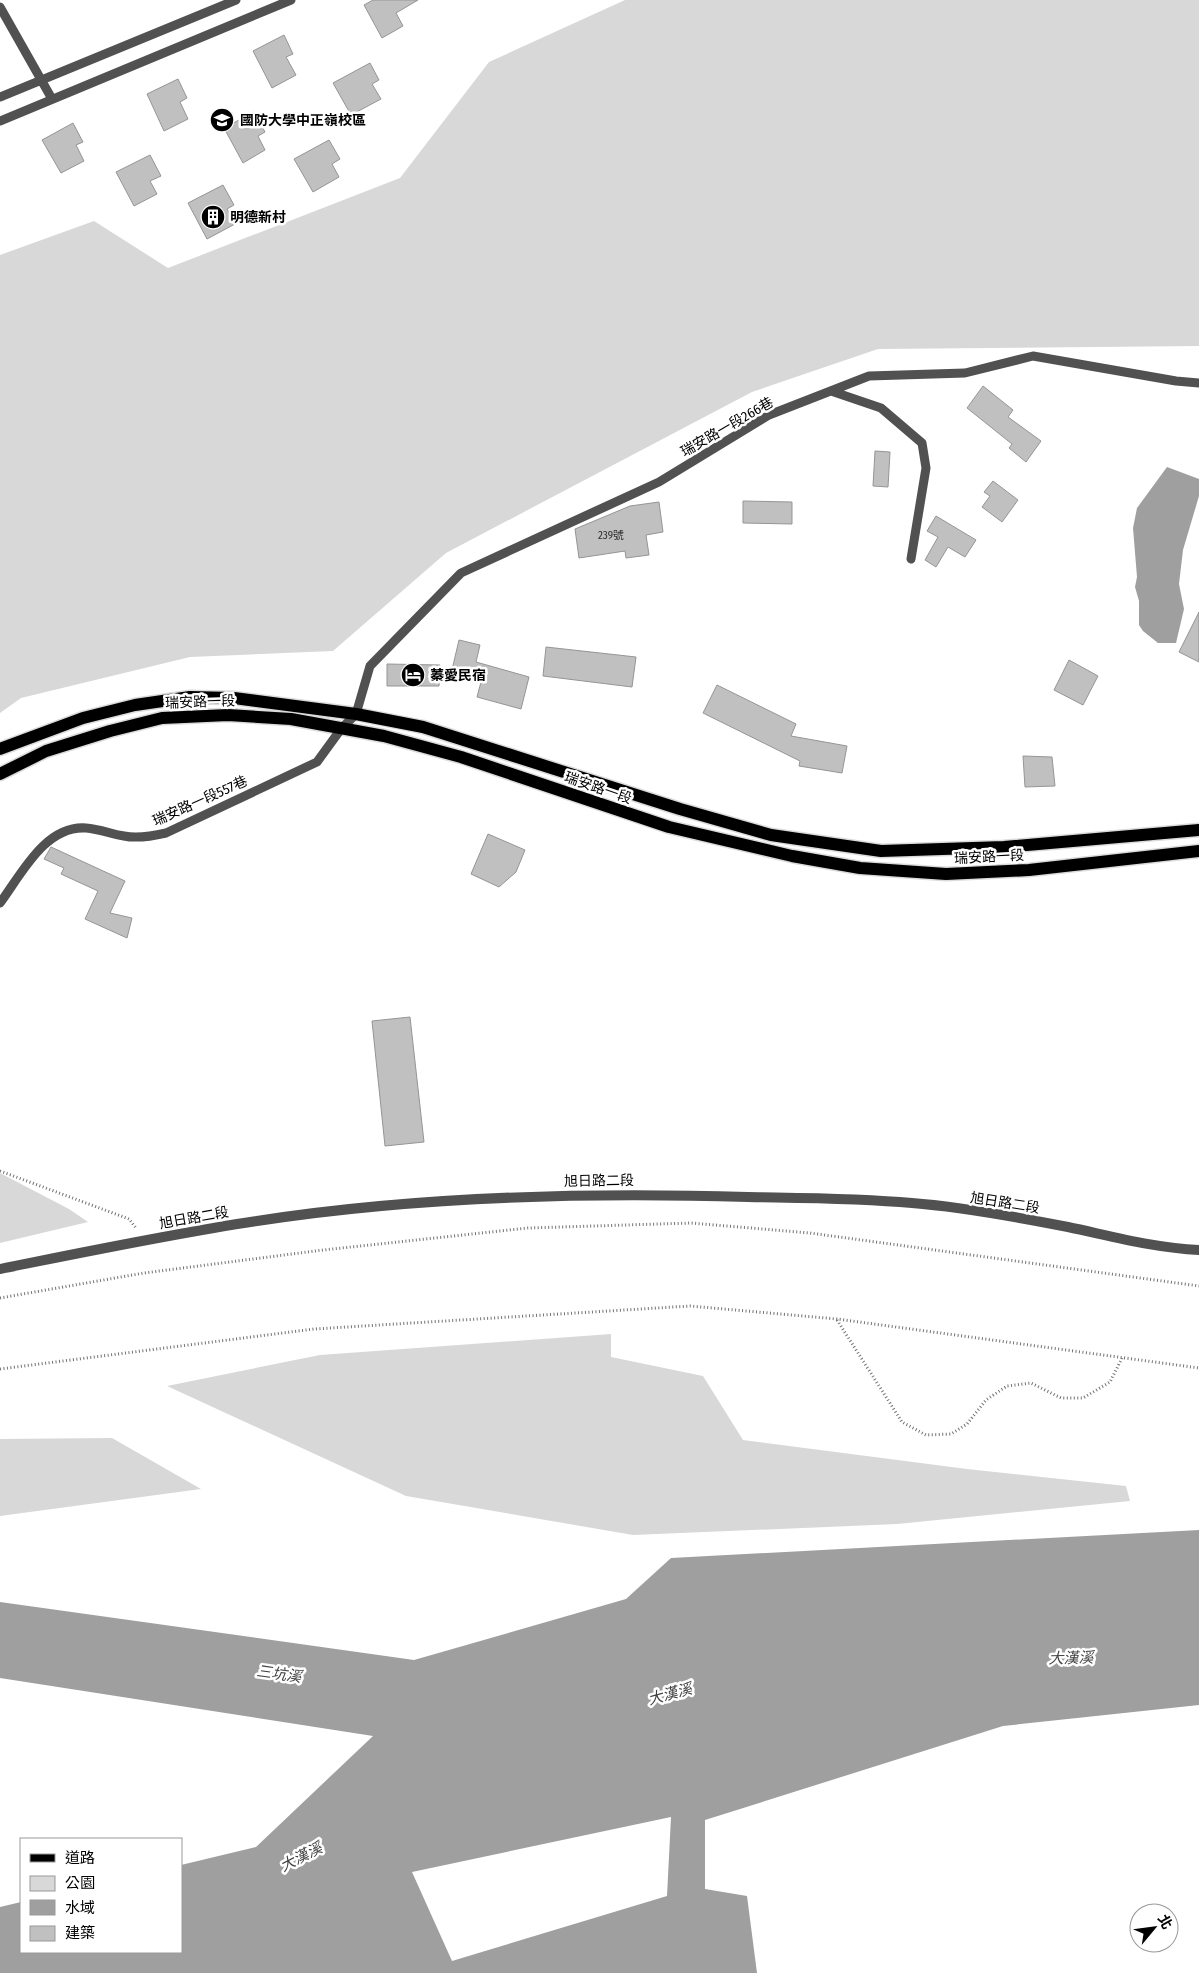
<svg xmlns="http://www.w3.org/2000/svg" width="1199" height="1973" font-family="'Fira Sans Condensed','Noto Sans TC',sans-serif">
<rect width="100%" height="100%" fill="#fff"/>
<path fill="#d8d8d8" d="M625,0H1199V346L878,349L752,392L446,553L333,651L190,657L21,698L0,713V255L94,221L168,268L400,178L489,62Z
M0,1173L69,1209L88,1222L0,1243Z
M611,1334V1357L703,1376L743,1440L967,1469L1126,1486L1130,1501L897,1524L633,1535L406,1496L167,1386L320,1355Z
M112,1438L201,1489L0,1516V1439Z"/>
<path fill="#9f9f9f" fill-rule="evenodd" d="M1167,467L1199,479V496L1183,550L1179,584L1184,609L1176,643H1158L1143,631L1139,625V601L1135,587L1137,577L1133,528L1137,508Z
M1199,1530V1705L1003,1726L705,1820V1889L747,1896L757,1973H0V1907L21,1902V1952H181V1865L256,1847L373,1736L0,1678V1602L414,1660L626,1599L671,1558ZM671,1817L667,1896L452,1961L412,1872Z"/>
<path fill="#c0c0c0" stroke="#959595" d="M373,0H418L396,13L403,26L382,38L364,5Z
M284,35L293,54L286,57L296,75L272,88L253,51Z
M370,63L379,80L372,84L381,99L351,115L333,83Z
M178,79L187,98L180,102L188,119L164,131L147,94Z
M254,112L265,132L258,136L265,150L243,163L224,128Z
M73,123L83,142L76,145L84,161L61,173L42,140Z
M329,140L340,159L332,164L339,177L313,192L294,159Z
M150,155L161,176L150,181L157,194L134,206L116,172Z
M223,185L234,205L227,209L235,224L207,239L188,203Z
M983,386L1013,410L1008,417L1041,441L1026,462L1009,448L1012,444L967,408Z
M875,451L890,452L888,487L873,486Z
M993,481L1018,500L1002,522L982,507L990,496L984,492Z
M743,501L792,502V524L743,523Z
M659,502L663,532L646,535L649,555L626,558L625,551L579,558L575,529L630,506Z
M936,516L976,540L965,557L948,547L936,567L925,560L938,537L927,531Z
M1199,612V662L1179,652Z
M459,640L480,645L476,662L529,677L521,709L477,697L481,682L451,674Z
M546,647L636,657L632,687L543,676Z
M1069,660L1098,676L1083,705L1054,690Z
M387,664L440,665L439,686H387Z
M717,685L796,724L791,736L847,746L842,773L799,766L800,761L703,713Z
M1023,756L1052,757L1055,786L1025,787Z
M488,834L525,850L516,872L499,887L471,874Z
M51,847L125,881L110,913L132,918L127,938L85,919L98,891L61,874L64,868L44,859Z
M410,1017L424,1142L385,1146L372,1021Z"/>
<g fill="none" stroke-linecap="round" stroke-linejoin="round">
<g stroke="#dbdbdb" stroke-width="15">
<path id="primary" d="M0,749L83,718L135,705L190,697L234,698L356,714L423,727L680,809L771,835L881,851L1004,847L1199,830
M0,774L46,751L110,731L162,718L228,715L291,719L384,736L461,757L669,827L792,856L860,868L946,874L1029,870L1199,851"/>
</g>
<path stroke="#737373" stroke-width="3" stroke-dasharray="1 2.5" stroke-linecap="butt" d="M0,1171L129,1219L136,1228
M0,1298L144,1273L323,1250L528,1228L691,1223L810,1233L1199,1286
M837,1320L902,1422L926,1435L951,1434L967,1424L986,1400L1007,1386L1031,1383L1061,1398H1083L1110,1382L1122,1358
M0,1369L314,1329L690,1306L837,1319L1199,1368"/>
<path stroke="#515151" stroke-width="9" d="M0,7L52,99
M0,97L236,0
M0,121L291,0
M831,391L881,408L922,443L926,468L911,559
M0,903C21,875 45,825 86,828C99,829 112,834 124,836C138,839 153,836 166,833L317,762L341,729L356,714L370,666L461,573L659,482L769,415L869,376L965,373L1033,356L1176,381L1199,383"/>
<path stroke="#515151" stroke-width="10" d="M0,1269C85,1252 171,1234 257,1221C419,1196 584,1192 748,1197C802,1198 857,1198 912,1203C963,1207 1017,1217 1068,1227C1111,1236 1154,1248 1199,1250"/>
<use href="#primary" stroke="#000" stroke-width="12"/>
</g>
<defs>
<g id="university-disc" transform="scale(1.25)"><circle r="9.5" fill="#000" stroke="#fff"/><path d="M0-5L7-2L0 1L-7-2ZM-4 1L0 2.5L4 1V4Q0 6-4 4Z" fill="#fff"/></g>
<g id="building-disc" transform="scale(1.25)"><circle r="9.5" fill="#000" stroke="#fff"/><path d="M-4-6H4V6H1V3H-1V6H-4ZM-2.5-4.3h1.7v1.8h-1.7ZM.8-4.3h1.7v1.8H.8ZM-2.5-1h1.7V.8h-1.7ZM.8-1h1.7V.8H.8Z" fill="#fff"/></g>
<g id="hotel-disc" transform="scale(1.25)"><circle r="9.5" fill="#000" stroke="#fff"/><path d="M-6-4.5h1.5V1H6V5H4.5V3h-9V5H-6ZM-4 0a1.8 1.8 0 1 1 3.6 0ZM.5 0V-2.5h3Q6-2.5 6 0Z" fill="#fff"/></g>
</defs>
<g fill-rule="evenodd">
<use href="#university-disc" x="222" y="120"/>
<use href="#building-disc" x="213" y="217"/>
<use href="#hotel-disc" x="413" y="675"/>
</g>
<g text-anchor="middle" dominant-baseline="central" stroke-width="5" stroke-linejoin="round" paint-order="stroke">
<g font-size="11" fill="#303030">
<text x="611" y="535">239號</text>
</g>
<g font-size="14" font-weight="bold" fill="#000" stroke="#fff" text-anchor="start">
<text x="240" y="120">國防大學中正嶺校區</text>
<text x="230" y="217">明德新村</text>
<text x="430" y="675">蓁愛民宿</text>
</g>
<g font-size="14" fill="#000" stroke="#fff">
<text transform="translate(727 427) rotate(-30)">瑞安路一段266巷</text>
<text transform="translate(200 702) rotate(-2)">瑞安路一段</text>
<text transform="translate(598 788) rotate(19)">瑞安路一段</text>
<text transform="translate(200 801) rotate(-24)">瑞安路一段557巷</text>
<text transform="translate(989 857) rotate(-3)">瑞安路一段</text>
<text transform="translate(599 1181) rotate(-1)">旭日路二段</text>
<text transform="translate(1005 1203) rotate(9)">旭日路二段</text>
<text transform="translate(194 1218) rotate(-10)">旭日路二段</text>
</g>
<g font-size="15" font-style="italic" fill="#404040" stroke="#fff">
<text transform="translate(1071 1658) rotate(-1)">大漢溪</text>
<text transform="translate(279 1674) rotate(8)">三坑溪</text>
<text transform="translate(670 1694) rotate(-15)">大漢溪</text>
<text transform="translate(301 1857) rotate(-27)">大漢溪</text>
</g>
</g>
<rect x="20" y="1838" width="162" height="115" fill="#ffffff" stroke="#999999"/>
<rect x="30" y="1854" width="25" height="8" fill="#000000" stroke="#999999"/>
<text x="65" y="1863" font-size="15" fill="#000000">道路</text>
<rect x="30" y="1876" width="25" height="15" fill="#d8d8d8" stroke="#999999"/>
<text x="65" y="1888" font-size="15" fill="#000000">公園</text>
<rect x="30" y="1900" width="25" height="15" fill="#9f9f9f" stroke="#999999"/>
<text x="65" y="1913" font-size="15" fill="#000000">水域</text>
<rect x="30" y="1926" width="25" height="15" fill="#c0c0c0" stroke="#999999"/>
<text x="65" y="1938" font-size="15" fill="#000000">建築</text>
<g transform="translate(1154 1928) rotate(61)"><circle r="24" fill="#ffffff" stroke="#999999"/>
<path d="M0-4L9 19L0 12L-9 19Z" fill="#000000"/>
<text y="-8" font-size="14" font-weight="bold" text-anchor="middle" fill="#000000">北</text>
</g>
</svg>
